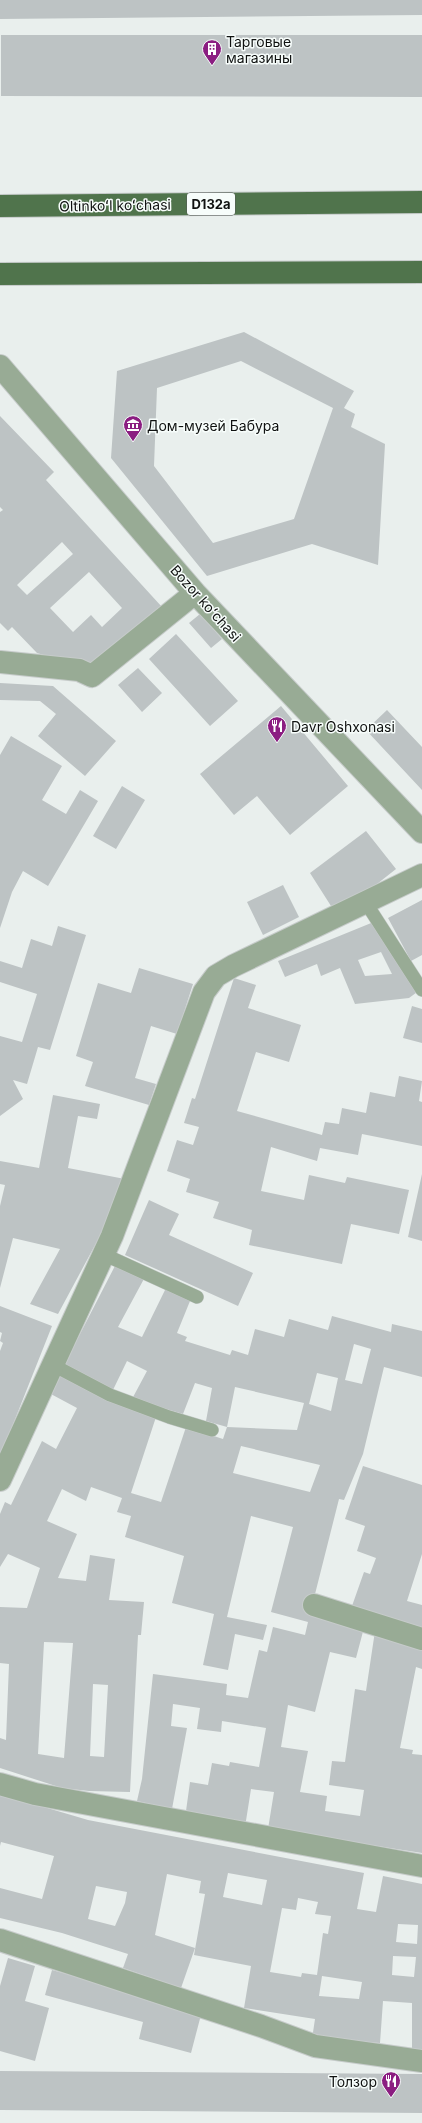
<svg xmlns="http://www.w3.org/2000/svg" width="422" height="2123" font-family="Inter,sans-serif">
<rect width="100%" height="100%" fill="#e9efed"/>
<path fill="#bdc3c4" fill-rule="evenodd" d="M0,0H422V15L0,19Z
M1,35H422V97L1,96Z
M244,332L354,391L344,408L355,414L351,427L385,444L378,565L312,544L207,576L111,458L117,371ZM241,361L333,408L294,519L213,543L154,466L157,388Z
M0,416L54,472L46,480L162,607L93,671L81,658L74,664L37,653L12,627L8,631L0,623V512L3,510L0,507ZM62,542L73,554L27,595L17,585ZM89,572L122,608L102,627L91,615L73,632L50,608Z
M200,614L222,639L211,648L189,623Z
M176,634L238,701L210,726L149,659Z
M138,668L162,693L142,712L118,685Z
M0,683L53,686L116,741L85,776L38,736L56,714L40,701L0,700Z
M281,706L348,786L290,835L257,796L234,815L200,774Z
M387,710L422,747V790L366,730Z
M11,736L62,766L42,800L66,814L80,790L98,801L48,886L23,871L12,892L0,928V755Z
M122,786L145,800L116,849L93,836Z
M366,831L396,869L358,899L331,906L310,873Z
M283,885L299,917L263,935L247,902Z
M422,900V955L411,961L388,918Z
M381,919L420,990L409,998L355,1004L340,968L321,976L317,964L285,977L278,961ZM381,952L392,974L365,976L358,960Z
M58,926L86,935L50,1050L38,1047L27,1084L13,1080L23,1099L0,1116V1036L22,1042L37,994L0,982V961L22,968L31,939L52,946Z
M139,968L193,984L177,1034L151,1026L135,1078L156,1084L149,1105L85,1086L93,1062L76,1056L98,983L131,993Z
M234,978L256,985L248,1008L301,1025L289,1062L256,1052L237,1111L322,1135L325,1122L339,1124L342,1108L366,1113L370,1092L395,1097L399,1076L422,1081L419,1101L422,1102V1146L362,1134L358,1155L320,1148L317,1161L271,1147L261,1191L304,1200L309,1175L345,1183L347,1177L409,1190L399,1234L351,1224L342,1264L249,1245L252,1230L213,1218L219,1202L186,1192L190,1179L167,1171L177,1140L193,1145L199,1127L184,1123L192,1098L195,1099Z
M412,1006L422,1009V1043L403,1038Z
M53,1095L100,1104L97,1119L78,1116L68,1168L130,1180L58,1314L30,1304L60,1249L13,1238L0,1288V1206L5,1185L0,1184V1161L39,1168Z
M422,1174V1241L408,1237Z
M149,1200L179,1214L169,1235L253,1273L238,1306L125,1255Z
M117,1262L145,1277L118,1327L142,1337L166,1288L190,1301L177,1333L187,1337L185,1341L230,1355L232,1350L248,1355L255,1329L284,1337L289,1319L328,1330L332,1316L391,1332L392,1324L422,1331V1377L384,1367L363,1454L344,1500L339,1499L311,1610L365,1624L356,1658L330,1652L315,1712L288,1705L281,1747L308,1751L300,1792L327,1796L325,1811L360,1816L364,1790L329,1785L332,1761L345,1762L355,1689L366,1691L375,1631L422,1644V1669L416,1667L400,1748L413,1750L412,1754L422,1755V1853L268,1829L274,1792L251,1789L245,1827L220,1822V1817L186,1811L190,1782L208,1785L212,1763L229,1766L230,1762L259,1767L266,1728L222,1721L221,1732L197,1729L200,1708L173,1704L171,1726L187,1728L172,1809L137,1801L142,1779L153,1674L227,1684L226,1695L248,1698L259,1650L267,1652L273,1627L305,1635L308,1622L271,1612L293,1527L251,1516L227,1617L267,1625L263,1640L235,1634L228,1670L203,1665L214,1614L172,1603L184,1556L125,1537L131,1516L117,1512L122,1498L91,1487L86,1501L62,1489L47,1521L77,1534L58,1578L86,1581L90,1555L115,1559L109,1600L144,1602L141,1635H138L130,1792L89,1791L62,1788L0,1768V1738L6,1740L9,1664L0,1663V1607L27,1608L40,1568L8,1554L0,1567V1514L5,1502L11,1505L42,1441L56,1449L77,1408L49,1393L60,1373L156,1417L131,1493L161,1502L186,1427L223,1439L227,1427L297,1430L304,1403L235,1387L227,1427L206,1421L212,1388L195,1383L183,1414L132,1399L147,1371L127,1361L112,1392L63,1367ZM354,1344L371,1349L362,1384L345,1380ZM317,1373L338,1378L331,1411L309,1404ZM241,1446L320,1465L310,1492L233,1473ZM44,1642L73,1643L64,1758L38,1754ZM93,1684L108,1685L104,1757L90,1756Z
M0,1306L52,1326L0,1457V1351L3,1343L0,1341L2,1333L0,1332Z
M363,1466L422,1485V1554L407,1601L422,1605V1630L352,1606L364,1572L370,1574L376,1558L357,1551L365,1526L345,1519Z
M0,1794L88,1820L364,1873L357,1909L376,1912L383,1876L422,1884V2050H412V2003L383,2001L380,2043L312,2039L315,2019L244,2008L251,1966L194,1955L205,1894L199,1893L201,1881L167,1874L155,1935L195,1948L181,1988L123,1968L128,1954L62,1933L0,1918V1888L42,1899L54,1856L1,1842L0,1846ZM228,1873L267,1880L262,1905L223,1897ZM96,1886L127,1892L125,1903L115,1926L88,1919ZM298,1898L318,1902L315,1914L331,1916L328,1934L323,1933L317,1975L302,1973L301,1977L270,1972L282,1908L296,1910ZM398,1924L418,1925L417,1944L396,1942ZM393,1956L416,1957L414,1977L392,1975ZM322,1976L362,1982L359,1999L319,1996Z
M8,1958L35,1966L25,2001L49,2008L35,2061L0,2051V1986Z
M52,1970L202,2011L191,2053L139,2039L143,2022L45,1995Z
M0,2071L422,2074V2113L0,2110Z"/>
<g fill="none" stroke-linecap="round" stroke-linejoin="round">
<g stroke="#c6cbca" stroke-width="14">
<path id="service" d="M366,903L422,990
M103,1254L197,1297
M53,1365L110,1395L169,1417L212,1430"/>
</g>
<g stroke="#c6cbca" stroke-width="24">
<path id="minor" d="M0,366L195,593L422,832
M0,662L79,670L92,676L195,593
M0,1480L112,1236L204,992L216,976L233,966L422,875
M314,1605L422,1639
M0,1784L35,1794L422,1866
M0,1940L261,2026L315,2046L422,2061"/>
</g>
<g stroke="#c6cbca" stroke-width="24">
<path id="primary" d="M0,206L422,202
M0,274L422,272"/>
</g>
<use href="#service" stroke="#98ab95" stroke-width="13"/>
<use href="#minor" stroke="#98ab95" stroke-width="22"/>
<use href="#primary" stroke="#50744c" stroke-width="22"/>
</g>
<defs>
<g id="building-pin" transform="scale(1)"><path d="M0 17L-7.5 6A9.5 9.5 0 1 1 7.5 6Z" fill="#8b1d81" stroke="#f7fdfb"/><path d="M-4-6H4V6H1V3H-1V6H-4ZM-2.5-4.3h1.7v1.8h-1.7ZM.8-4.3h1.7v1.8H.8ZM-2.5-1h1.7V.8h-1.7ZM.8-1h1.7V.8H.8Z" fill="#fff"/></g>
<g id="museum-pin" transform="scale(1)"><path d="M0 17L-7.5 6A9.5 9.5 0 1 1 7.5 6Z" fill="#8b1d81" stroke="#f7fdfb"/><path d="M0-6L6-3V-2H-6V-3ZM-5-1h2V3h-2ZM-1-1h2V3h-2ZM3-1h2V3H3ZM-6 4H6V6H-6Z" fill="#fff"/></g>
<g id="restaurant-pin" transform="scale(1)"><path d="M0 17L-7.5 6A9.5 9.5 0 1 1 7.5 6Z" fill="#8b1d81" stroke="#f7fdfb"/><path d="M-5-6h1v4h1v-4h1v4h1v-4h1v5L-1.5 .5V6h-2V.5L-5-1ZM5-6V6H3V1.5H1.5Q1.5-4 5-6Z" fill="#fff"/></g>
</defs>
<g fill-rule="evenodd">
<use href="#building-pin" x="212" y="49"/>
<use href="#museum-pin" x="133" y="425"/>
<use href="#restaurant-pin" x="277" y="726"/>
<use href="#restaurant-pin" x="391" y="2081"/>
</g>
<g text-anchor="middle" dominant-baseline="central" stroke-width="3" stroke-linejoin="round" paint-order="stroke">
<rect fill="#f7fdfb" stroke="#555856" stroke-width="1" x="187" y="193" width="48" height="22" rx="3"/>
<g font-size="13" font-weight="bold" fill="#0f1110">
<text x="211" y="204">D132a</text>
</g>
<g font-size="14" fill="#0f1110" stroke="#f7fdfb" text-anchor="start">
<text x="226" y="41">Тарговые<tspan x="226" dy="16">магазины</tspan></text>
<text x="147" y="425">Дом-музей Бабура</text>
<text x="291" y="726">Davr Oshxonasi</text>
<text x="377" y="2081" text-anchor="end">Толзор</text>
</g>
<g font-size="14" fill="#0f1110" stroke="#f7fdfb">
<text transform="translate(115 205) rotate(-1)">Oltinkoʻl koʻchasi</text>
<text transform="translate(206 603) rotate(48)">Bozor koʻchasi</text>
</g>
</g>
</svg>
